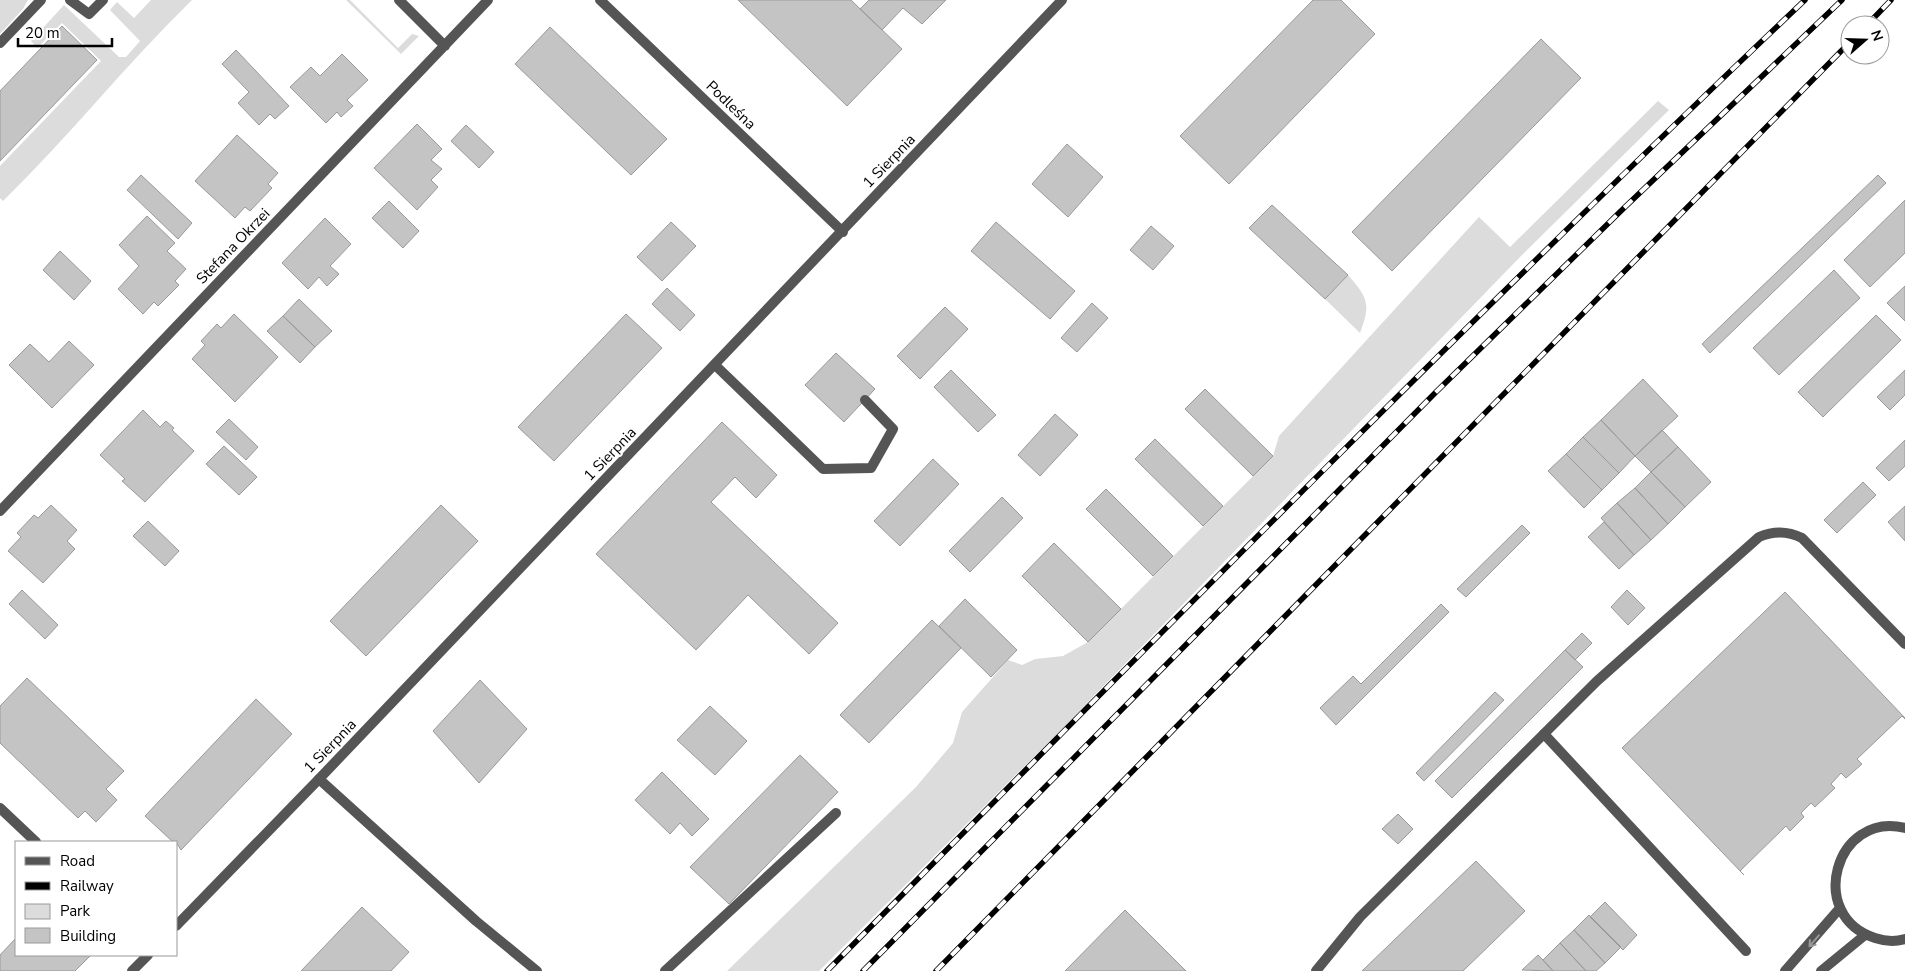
<svg xmlns="http://www.w3.org/2000/svg" width="1905" height="971" font-family="'Nunito Sans',sans-serif">
<rect width="100%" height="100%" fill="#fff"/>
<path fill="#dcdcdc" d="M0,0H28L23,9L0,34Z
M151,0H192C126,64 69,137 3,201L0,198V166L101,61L62,23L37,48L31,41L64,5L119,57H126L140,41L110,10L117,2L134,18Z
M346,0H350L398,48L412,34L419,36L401,54Z
M1658,101L1669,110L1521,256L1059,732L819,971H727L916,787L953,743L962,712L1008,660L1022,665L1035,659L1063,656L1088,642L1273,456L1279,436L1479,217L1510,247Z
M1348,275C1368,298 1371,304 1360,333L1325,299Z"/>
<path fill="#c4c4c4" stroke="#999" d="M738,0H851L902,49L847,106Z
M869,0H946L922,24L903,8L882,30L860,9Z
M1313,0H1341L1375,34L1229,184L1180,136Z
M62,26L97,60L0,161V91Z
M550,27L667,139L631,175L515,64Z
M1541,39L1581,78L1392,271L1352,232Z
M236,50L289,106L275,119L270,114L259,125L238,103L249,92L222,64Z
M342,54L368,80L347,100L353,106L341,117L337,112L326,123L290,87L311,67L320,76Z
M417,124L442,149L431,160L442,169L431,180L438,187L417,210L374,168Z
M466,125L494,152L479,168L451,141Z
M237,135L278,173L268,184L272,188L250,211L245,207L235,218L195,181Z
M1067,144L1103,177L1068,217L1032,184Z
M141,175L192,223L178,239L127,190Z
M1878,175L1886,183L1710,353L1702,344Z
M1905,200V253L1870,287L1844,260Z
M389,201L419,231L403,248L372,218Z
M1272,205L1348,275L1325,299L1249,228Z
M147,216L175,243L167,251L186,269L175,281L179,285L158,306L154,302L143,314L118,289L139,266L119,245Z
M325,218L351,244L330,266L339,274L327,286L319,277L308,289L282,263Z
M671,222L696,246L662,281L637,257Z
M996,222L1075,291L1050,319L971,251Z
M1151,226L1174,246L1153,270L1130,250Z
M60,251L91,281L74,300L43,270Z
M1834,270L1860,298L1779,375L1753,348Z
M1905,286V321L1887,303Z
M667,288L695,315L680,331L652,304Z
M299,299L332,331L315,347L283,316Z
M1092,303L1108,318L1077,352L1061,338Z
M945,307L968,329L920,379L897,356Z
M234,314L278,357L235,402L192,359L205,345L201,341L217,324L221,328Z
M626,314L662,348L554,461L518,427Z
M1876,315L1901,340L1823,417L1798,392Z
M283,316L315,347L300,363L267,331Z
M69,341L94,365L52,408L9,365L30,344L49,362Z
M836,353L875,389L844,422L805,385Z
M951,370L996,415L978,432L934,387Z
M1905,370V395L1890,410L1877,397Z
M1643,379L1678,416L1635,456L1601,420Z
M1205,389L1273,456L1253,476L1185,409Z
M143,410L160,427L166,421L174,428L172,430L194,451L145,502L122,481L125,479L100,455Z
M1055,414L1078,435L1040,476L1018,455Z
M229,419L258,447L246,460L216,432Z
M1601,420L1635,456L1619,473L1583,437Z
M722,422L777,475L756,498L735,477L711,502L838,623L809,654L748,595L696,650L596,554Z
M1662,430L1678,447L1651,472L1635,456Z
M1583,437L1619,473L1602,490L1566,454Z
M1155,439L1223,506L1203,526L1135,459Z
M1905,440V466L1889,481L1876,468Z
M224,446L257,477L239,495L206,464Z
M1678,447L1711,482L1685,507L1651,472Z
M1566,454L1602,490L1584,508L1548,471Z
M933,459L959,484L900,546L874,521Z
M1651,472L1685,507L1668,524L1635,488Z
M1863,482L1876,495L1837,533L1824,520Z
M1635,488L1668,524L1651,540L1617,503Z
M1106,489L1173,556L1153,576L1086,509Z
M1002,497L1023,518L970,572L949,551Z
M1617,503L1651,540L1634,555L1601,518Z
M51,505L77,530L67,541L75,549L43,583L8,551L21,537L17,533L34,515L38,518Z
M441,505L478,541L366,656L330,621Z
M1905,506V541L1888,522Z
M148,521L179,551L165,566L133,536Z
M1604,522L1634,555L1619,569L1588,537Z
M1522,525L1530,533L1466,597L1457,589Z
M1054,543L1121,609L1088,642L1022,576Z
M22,590L58,625L45,639L9,604Z
M1627,590L1645,608L1628,625L1611,607Z
M1785,592L1905,718V719L1902,716L1857,759L1862,764L1846,778L1841,773L1831,784L1835,788L1815,807L1811,803L1801,813L1804,817L1790,831L1786,826L1740,871L1744,875L1622,748Z
M965,599L1017,650L991,677L939,626Z
M1441,604L1449,612L1336,725L1320,708L1353,676L1361,684Z
M932,620L961,648L869,743L840,715Z
M1582,633L1592,643L1575,660L1565,650Z
M1565,650L1583,667L1452,798L1435,781Z
M27,678L124,771L106,789L117,800L96,822L85,811L78,818L0,743V706Z
M480,680L527,729L479,783L433,731Z
M1495,692L1504,700L1424,781L1416,773Z
M256,699L292,734L181,850L176,842H173L145,816Z
M710,706L747,741L715,775L677,740Z
M800,755L838,792L729,904L690,867Z
M662,772L709,819L692,836L680,823L670,834L635,800Z
M1398,814L1413,829L1398,844L1382,829Z
M1476,861L1525,911L1463,971H1362Z
M1605,902L1637,935L1623,950L1590,917Z
M362,907L409,952L391,971H301Z
M1125,910L1186,971H1065Z
M1589,915L1621,947L1605,963L1574,930Z
M1574,930L1605,963L1596,971H1586L1560,943Z
M16,938V955H91L75,971H0V955Z
M1560,943L1586,971H1553L1543,960Z
M1538,955L1543,960L1553,971L1522,970Z"/>
<g fill="none" stroke-linecap="round" stroke-linejoin="round">
<path stroke="#555" stroke-width="10" d="M715,365L823,469L871,468L893,429L865,400
M1544,734L1746,951
M319,779L476,921L537,971
M132,971L148,955
M665,971L836,813"/>
<path stroke="#555" stroke-width="10" d="M70,0L89,14L103,0
M399,0L445,46
M600,0L843,232
M0,43L41,0
M0,511L488,0
M0,808L36,842
M176,926L319,779L1062,0
M1316,971L1360,917L1597,681L1759,537C1773,531 1788,531 1802,538L1905,644"/>
<path stroke="#555" stroke-width="10" d="M1905,828C1835,811 1806,916 1875,938C1884,941 1895,942 1905,939
M1785,971L1840,908
M1821,971L1865,935"/>
<g stroke="#000" stroke-width="5.5">
<path id="rail" d="M1867,25L1891,0
M827,971C1150,644 1472,316 1805,0
M863,971L1436,392L1625,207L1842,0
M936,971L1850,42"/>
</g>
<use href="#rail" stroke="#fff" stroke-width="4" stroke-dasharray="11" stroke-linecap="butt"/>
</g>
<defs><path id="oneway-shaft" d="M-6 0H5M1.5-3L5.5 0L1.5 3" fill="none" stroke-width="1.6" stroke-linecap="round" stroke-linejoin="round" transform="scale(1.25)"/></defs>
<use stroke="#999" href="#oneway-shaft" transform="translate(1814 941) rotate(131)"/>
<g text-anchor="middle" dominant-baseline="central" stroke-width="4" stroke-linejoin="round" paint-order="stroke">
<g font-size="15" fill="#000" stroke="#fff">
<text transform="translate(731 105) rotate(44)">Podleśna</text>
<text transform="translate(889 161) rotate(-46)">1 Sierpnia</text>
<text transform="translate(233 246) rotate(-46)">Stefana Okrzei</text>
<text transform="translate(610 454) rotate(-46)">1 Sierpnia</text>
<text transform="translate(330 746) rotate(-46)">1 Sierpnia</text>
</g>
</g>
<rect x="15" y="841" width="162" height="115" fill="#ffffff" stroke="#999999"/>
<rect x="25" y="857" width="25" height="8" fill="#555555" stroke="#999999"/>
<text x="60" y="866" font-size="15" fill="#000000">Road</text>
<rect x="25" y="882" width="25" height="8" fill="#000000" stroke="#999999"/>
<text x="60" y="891" font-size="15" fill="#000000">Railway</text>
<rect x="25" y="904" width="25" height="15" fill="#dcdcdc" stroke="#999999"/>
<text x="60" y="916" font-size="15" fill="#000000">Park</text>
<rect x="25" y="928" width="25" height="15" fill="#c4c4c4" stroke="#999999"/>
<text x="60" y="941" font-size="15" fill="#000000">Building</text>
<g transform="translate(1865 40) rotate(70)"><circle r="24" fill="#ffffff" stroke="#999999"/>
<path d="M0-4L9 19L0 12L-9 19Z" fill="#000000"/>
<text y="-8" font-size="14" font-weight="bold" text-anchor="middle" fill="#000000">N</text>
</g>
<path d="M18 38v8h94v-8" fill="none" stroke="#000000" stroke-width="2.5"/>
<text x="25" y="38" font-size="15" fill="#000000" stroke="#ffffff" stroke-width="4" paint-order="stroke">20 m</text>
</svg>
